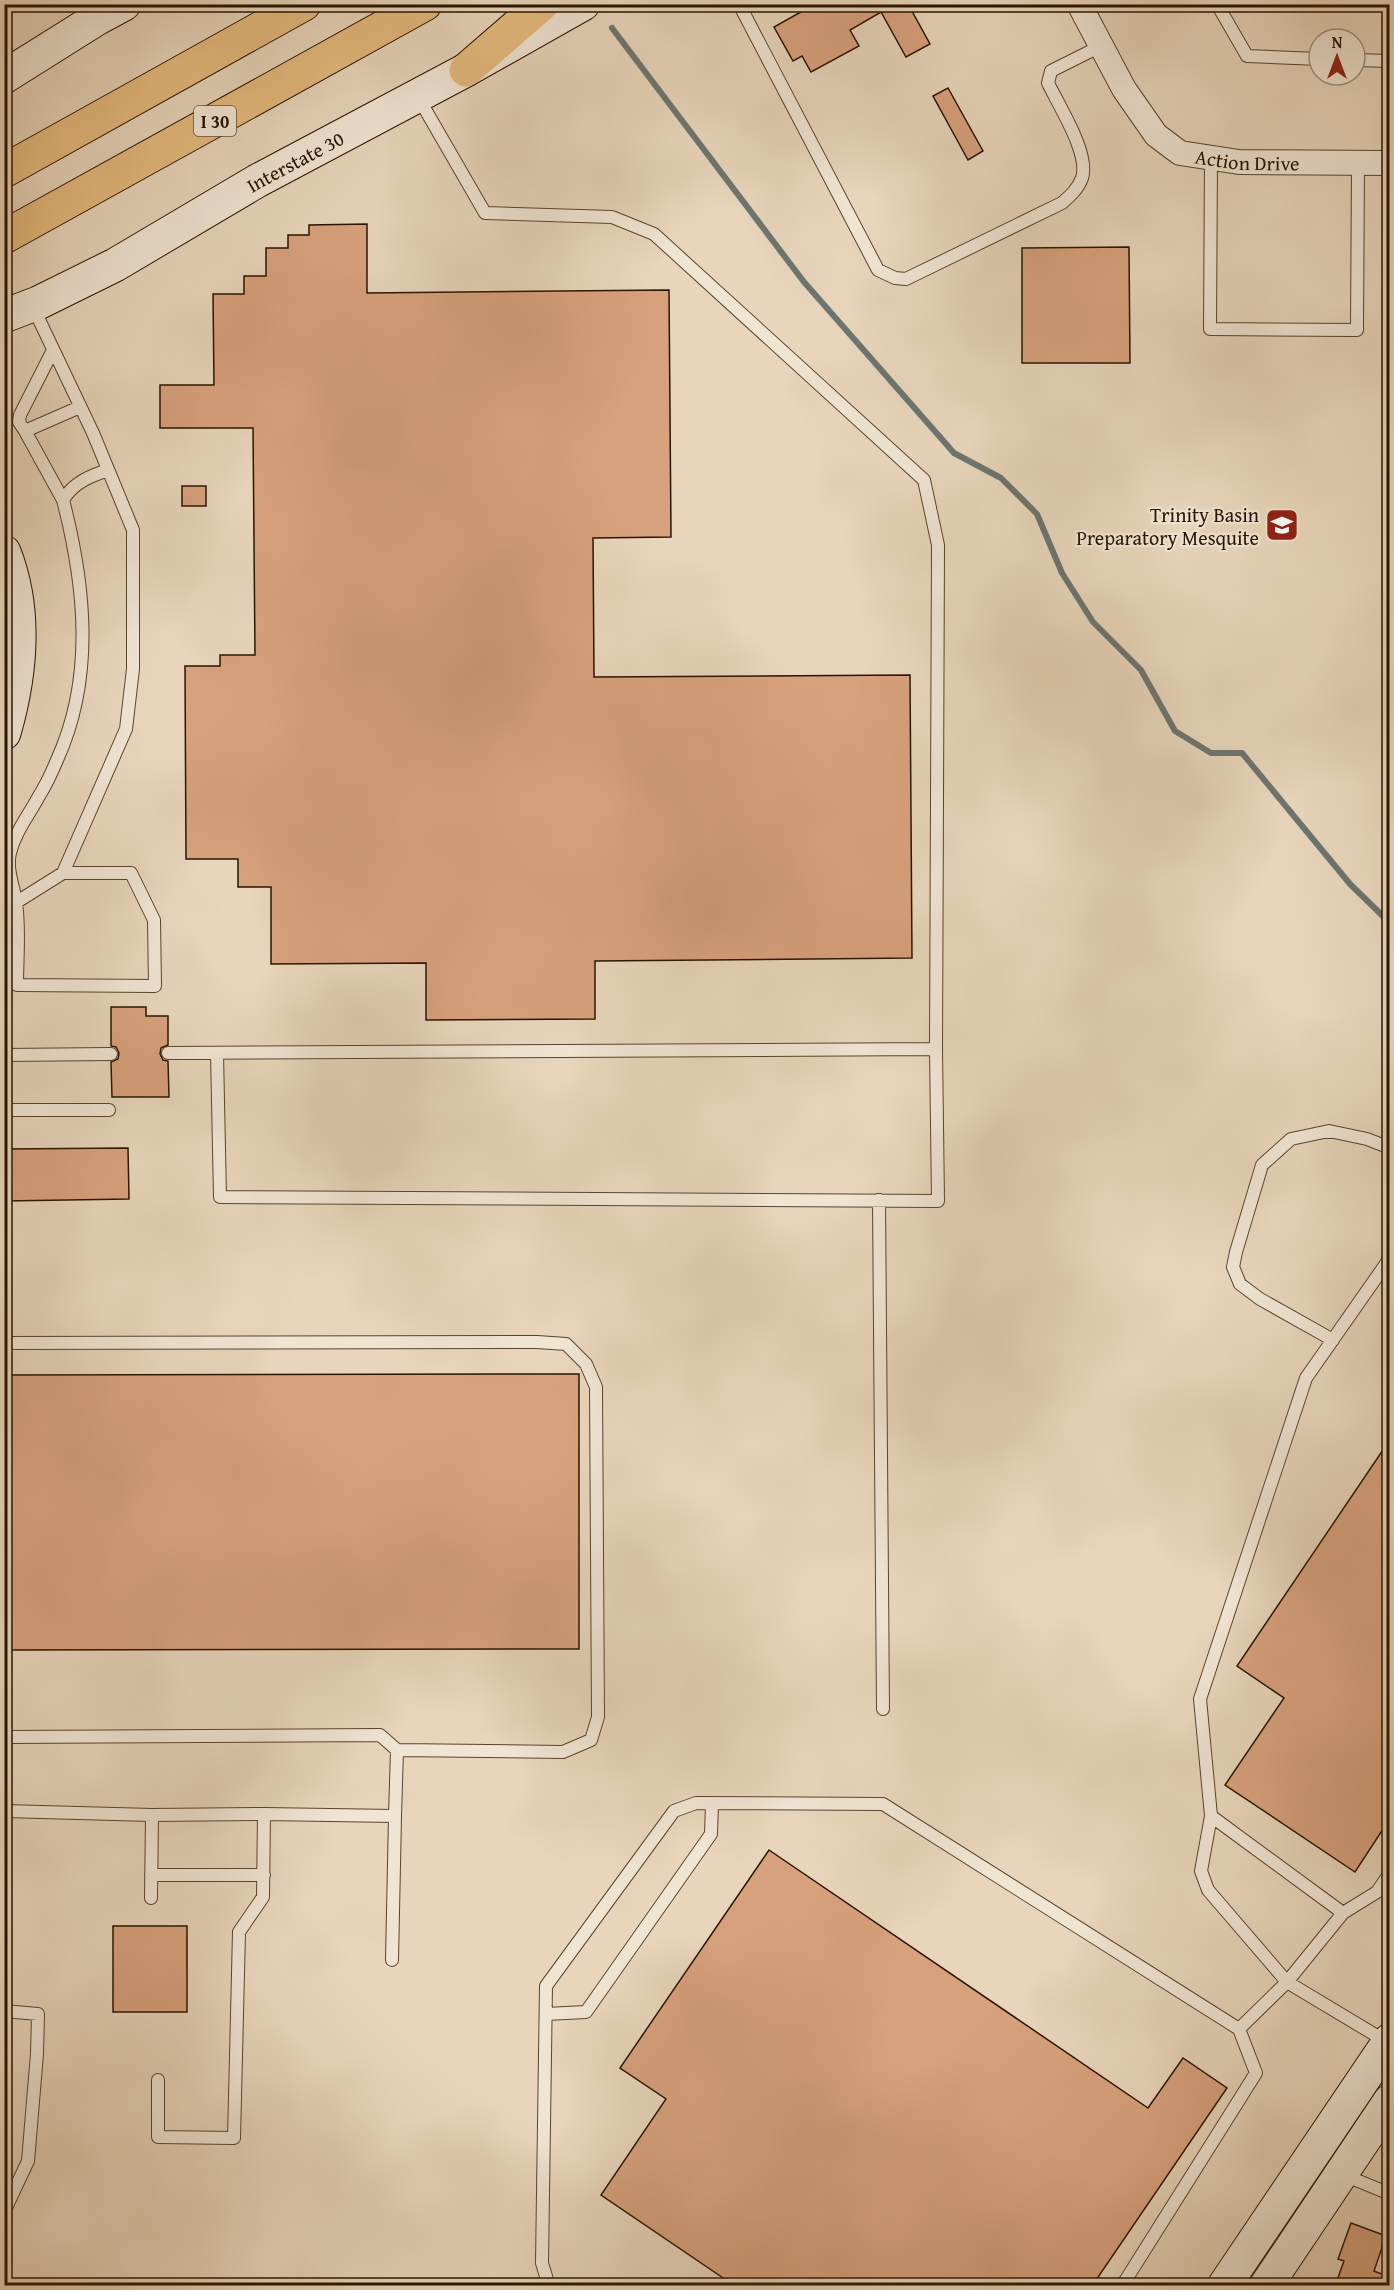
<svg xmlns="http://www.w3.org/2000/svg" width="1394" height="2290" font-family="'Gentium Book Plus',serif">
<rect width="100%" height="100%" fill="#e8d5bb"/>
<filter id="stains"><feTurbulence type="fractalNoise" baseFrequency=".00333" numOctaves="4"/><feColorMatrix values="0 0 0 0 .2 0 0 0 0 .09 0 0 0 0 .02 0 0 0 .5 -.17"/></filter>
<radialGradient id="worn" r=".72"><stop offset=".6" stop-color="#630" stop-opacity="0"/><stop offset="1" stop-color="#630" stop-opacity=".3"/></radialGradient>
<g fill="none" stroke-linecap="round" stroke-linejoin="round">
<path stroke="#6d7570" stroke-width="6" d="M612,28L804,282L954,453L1001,478L1037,514L1062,573L1093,622L1141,670L1175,731L1211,753H1242L1350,884L1390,923"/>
</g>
<path fill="#d8a17d" stroke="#291400" stroke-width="1.5" d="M815,4H908L930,44L906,57L881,12L850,30L859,46L811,72L802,56L793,61L774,27Z
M948,88L983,151L968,160L933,96Z
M367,224V293L669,290L671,537L593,538L594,677L910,675L912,958L595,961V1019L426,1020V963L271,964V887H238V859H186L185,666H220V655H255L253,428H160V385H214L213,294H244V276H266V248H288V235H309V225Z
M1129,247L1130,363H1022V248Z
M182,486H206V506H182Z
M111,1007H146V1016H168V1045L161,1048L160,1054L163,1060L168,1061L169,1097H112L111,1062L118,1059L119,1053L116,1047L111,1046Z
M128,1148L129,1199L4,1201V1149Z
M579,1374V1649L4,1650V1375Z
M1389,1441V1820L1355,1872L1225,1785L1284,1698L1237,1666Z
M769,1850L1148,2108L1183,2058L1227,2088L1092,2286H735L601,2195L666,2099L620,2068Z
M113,1926H187V2012H113Z
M1351,2223L1386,2236L1374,2271L1389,2277V2286H1335L1344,2261L1338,2259Z"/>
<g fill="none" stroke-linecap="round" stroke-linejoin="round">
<g stroke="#59442f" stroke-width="14">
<path id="lane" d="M739,4L878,270L895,278L906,279L1062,203C1070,196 1078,189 1082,178C1090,154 1059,106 1048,83L1051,71L1101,46
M1217,4L1247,56L1319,59
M1355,60L1390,61
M1211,158L1210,329L1357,330L1358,164
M53,350L20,415L19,422L25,431L80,407
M25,431L63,500
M63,873H131L154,920L155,986L17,985C17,959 20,928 16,903C14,886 6,870 10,853C15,832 29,815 39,796C46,785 52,772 57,760C95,677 85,585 63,500C73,483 90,476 108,470
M4,910L63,873L126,729L133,669V530L93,433L33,307
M168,1053L936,1049
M217,1053L220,1197L938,1201L936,1049L938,545L924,480L654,234L612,217L485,213L418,97
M4,1055L111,1054
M4,1110H109
M879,1200L883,1709
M1333,1340L1260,1299L1240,1284L1233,1267L1236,1252L1262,1165L1291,1139L1329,1131L1367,1139L1390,1148
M4,1343L537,1342L566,1344L586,1364L596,1387L598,1717L591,1740L563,1752L397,1750
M4,1737L380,1735L397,1750L395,1816
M4,1811L152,1815L151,1898
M264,1814L395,1816L392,1960
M152,1815L264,1814L263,1897L239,1932L234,2138L158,2137V2080
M1211,1816L1201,1871L1208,1890L1287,1982L1343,1913L1377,1892L1390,1873
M151,1875H264
M1343,1913L1211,1816L1200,1699L1306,1378L1390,1258
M4,2011L38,2014L37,2054L28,2161L4,2212
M546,2014L586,2012L711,1834L712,1803
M1344,2175L1390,2194
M549,2286L542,2263L546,1986L674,1811L696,1803L883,1804L1239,2029
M1122,2286L1256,2073L1239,2029L1287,1982L1387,2042"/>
</g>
<g stroke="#59442f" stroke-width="26">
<g id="street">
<path id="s1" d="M1079,4L1124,89L1156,135L1180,153L1239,162L1390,163"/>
</g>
</g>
<g stroke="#291400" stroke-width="35">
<g id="secondary">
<path d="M4,77L98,18L124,4"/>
<path id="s2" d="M4,316L38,303L115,265L257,181L466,70L583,4"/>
<path d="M4,552C27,610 21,674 4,733"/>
<path d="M1224,2286L1390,2040"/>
<path d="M1266,2286L1390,2101"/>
</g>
</g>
<g stroke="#291400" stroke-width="35">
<path id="highway" d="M466,70L542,4
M4,171L304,4
M4,237L425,4"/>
</g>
<use href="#lane" stroke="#f0e4d3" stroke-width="12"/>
<use href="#street" stroke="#f0e4d3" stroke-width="24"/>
<use href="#secondary" stroke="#f0e4d3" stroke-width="33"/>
<use href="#highway" stroke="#e4ba7e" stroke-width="33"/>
</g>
<defs>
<g id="school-square" transform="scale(1.725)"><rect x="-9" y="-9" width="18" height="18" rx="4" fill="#8f2418" stroke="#f0e4d3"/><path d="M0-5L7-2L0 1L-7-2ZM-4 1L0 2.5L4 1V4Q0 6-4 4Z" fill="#fff"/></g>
</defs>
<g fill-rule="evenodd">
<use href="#school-square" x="1282" y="525"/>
</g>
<g text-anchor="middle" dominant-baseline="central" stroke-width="4.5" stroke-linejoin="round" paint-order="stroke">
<rect fill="#f0e4d3" stroke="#65523f" stroke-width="1.5" x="194" y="106" width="42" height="30" rx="4.5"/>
<g font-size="18" font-weight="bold" fill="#291400">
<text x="215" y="121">I 30</text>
</g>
<g font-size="20" fill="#291400" stroke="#f0e4d3">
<text stroke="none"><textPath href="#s1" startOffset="250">Action Drive</textPath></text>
<text stroke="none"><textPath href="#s2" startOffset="330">Interstate 30</textPath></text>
</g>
<g font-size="20" fill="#291400" stroke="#f0e4d3" text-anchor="end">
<text x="1259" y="514">Trinity Basin<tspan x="1259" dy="23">Preparatory Mesquite</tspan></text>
</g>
</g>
<rect width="1394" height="2290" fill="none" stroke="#e8d5bb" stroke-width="24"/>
<rect x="6" y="6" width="1382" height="2278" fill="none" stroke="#291400" stroke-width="3"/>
<rect x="12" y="12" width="1370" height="2266" fill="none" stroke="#291400" stroke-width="1.5"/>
<g transform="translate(1337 57)"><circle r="28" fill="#f0e4d3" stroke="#a0917f" stroke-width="1.5"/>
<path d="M0-4.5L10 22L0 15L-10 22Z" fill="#8f2418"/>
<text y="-9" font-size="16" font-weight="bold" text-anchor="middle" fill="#291400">N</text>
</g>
<rect width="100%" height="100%" filter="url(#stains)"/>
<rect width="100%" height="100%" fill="url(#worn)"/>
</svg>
